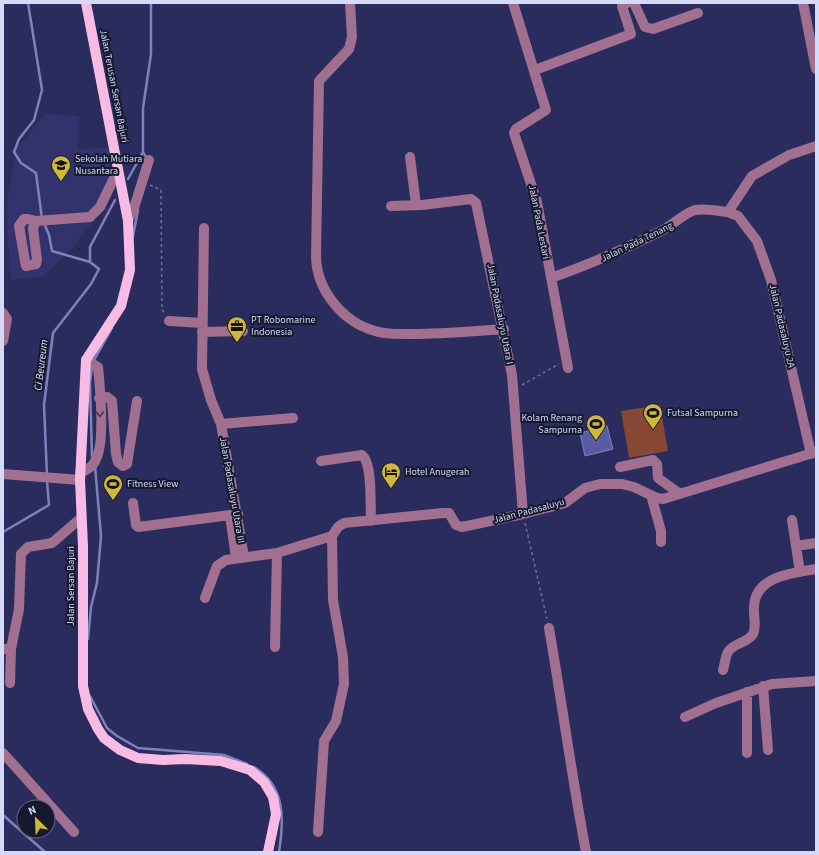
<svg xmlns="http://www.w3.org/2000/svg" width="819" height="855" font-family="'Source Sans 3',sans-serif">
<rect width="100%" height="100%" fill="#2a2c5e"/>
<path fill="#32336c" d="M45,114L79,116L78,149L110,148L111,198L75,245L44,276L11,280L6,211L13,167L17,148Z"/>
<path fill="#864834" d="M660,405L668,451L629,458L621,411Z"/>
<path fill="#585ca2" stroke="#7e82bc" d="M607,426L613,449L585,456L580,433Z"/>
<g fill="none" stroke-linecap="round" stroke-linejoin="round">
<path stroke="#7e82bc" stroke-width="2.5" d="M28,3L42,90L34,120L19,139L14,152L21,163L36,173L42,219
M143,152L147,159
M128,179L143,152V108L151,54V3
M44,223L49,235L52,251L90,262
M133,236L138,210
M93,362L112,328
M92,367L90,383L92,457
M47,476L44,405L53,333L91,284L99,269L90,262V247L115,200
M3,532L49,505L47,481
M88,639L91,607L97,583L101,536L95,466
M90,696L107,728L117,736L138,748L224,755L247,764
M254,767C286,786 284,820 279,852
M3,815L45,852"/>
<path stroke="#6c709a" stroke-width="1.5" stroke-dasharray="3 3" stroke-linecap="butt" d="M150,185L161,190L162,310L165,313
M522,385L559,364
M525,523L547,619"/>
<path stroke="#a17091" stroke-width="10" d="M350,3L352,37L349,49L319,81L316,257C317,291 343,322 375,331C387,335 400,334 412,334C443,334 473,331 504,329
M513,3L546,110L516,129L514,133L537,202L568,368
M634,3L645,27L653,29L698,13
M803,3L816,69
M535,70L631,34L622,6L627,3
M410,157L416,205
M391,206L422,205L471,199L476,203L512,375L523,514
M728,212L738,216L757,241L771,280L811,454
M36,221L33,228L37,260L36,264L26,266L25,261L19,226L24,219H28L36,221L90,217L100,207L118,170
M128,221L134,208L149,160
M204,228L202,369L211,400L221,424L244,557
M551,278C588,265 625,249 661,231C672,226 684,213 695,210C705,208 718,211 728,212L752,176L789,155L816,146
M3,313L7,319L3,341
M169,321L202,323
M202,332L243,331
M99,398L107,397L112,401L116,454L118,462L123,466L127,464L137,401
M221,424L293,418
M321,461L362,455C373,464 370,506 371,521
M620,467L653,460L657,464L658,478L680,494
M80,473C87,470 93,467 96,459C105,443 100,387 98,367L86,360
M3,474L80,480
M651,495L661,531V542
M133,503L136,525L138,527L238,514
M230,515L236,558
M792,520L800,572
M796,546L816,543
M205,598L217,566L226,560L277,553L332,536L338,527L344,523L443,513H449L456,525L462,527L523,514L565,503L585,488L600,484H622L634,487L657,498L663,499L816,452
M549,628C562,703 572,778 586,852
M275,647L277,553
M3,649H11L19,609L21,554L28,547L52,543L81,518
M723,670C725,664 725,657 728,652C733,643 748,643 753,634C757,626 753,615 754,607C755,576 792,573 816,569
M10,683L11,649
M763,686L768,750
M747,692V753
M685,717L716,703L772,684L816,681
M3,753L74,832
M318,832L324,741L336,721L344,684L343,657L333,600L332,536"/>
<path stroke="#f8bce4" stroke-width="10" d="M86,3L128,221L130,270L121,306L86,360L80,480L83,546V686L88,709L98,729L104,738L120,750L138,758L163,760L185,759L221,761L250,770L264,782L273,797L276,814L268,852"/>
</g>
<defs><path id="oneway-chevron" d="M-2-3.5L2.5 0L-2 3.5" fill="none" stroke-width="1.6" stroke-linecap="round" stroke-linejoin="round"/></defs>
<use stroke="#473751" href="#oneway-chevron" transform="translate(100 414) rotate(88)"/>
<defs>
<g id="school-pin" transform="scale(1)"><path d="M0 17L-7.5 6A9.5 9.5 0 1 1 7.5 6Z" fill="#cfb837" stroke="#16182e"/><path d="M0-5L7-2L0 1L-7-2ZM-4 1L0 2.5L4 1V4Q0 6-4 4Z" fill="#111"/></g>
<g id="office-pin" transform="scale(1)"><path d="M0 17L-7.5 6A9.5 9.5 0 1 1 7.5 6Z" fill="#cfb837" stroke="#16182e"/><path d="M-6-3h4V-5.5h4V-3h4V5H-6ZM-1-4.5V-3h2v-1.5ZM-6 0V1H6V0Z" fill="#111"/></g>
<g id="stadium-pin" transform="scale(1)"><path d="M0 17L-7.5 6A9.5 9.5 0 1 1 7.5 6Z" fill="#cfb837" stroke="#16182e"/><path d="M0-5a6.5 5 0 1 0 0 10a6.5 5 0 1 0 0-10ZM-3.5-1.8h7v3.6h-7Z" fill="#111"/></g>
<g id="hotel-pin" transform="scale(1)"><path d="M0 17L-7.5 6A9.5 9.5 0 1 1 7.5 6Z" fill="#cfb837" stroke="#16182e"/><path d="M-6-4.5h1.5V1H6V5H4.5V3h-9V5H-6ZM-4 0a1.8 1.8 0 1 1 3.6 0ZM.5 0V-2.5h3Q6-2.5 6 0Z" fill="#111"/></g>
</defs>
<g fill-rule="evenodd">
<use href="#school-pin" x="61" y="165"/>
<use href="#office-pin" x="237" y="326"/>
<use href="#stadium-pin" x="653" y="413"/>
<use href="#stadium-pin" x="596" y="424"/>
<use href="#hotel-pin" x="391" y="472"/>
<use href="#stadium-pin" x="113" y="484"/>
</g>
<g text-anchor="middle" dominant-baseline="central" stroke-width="4" stroke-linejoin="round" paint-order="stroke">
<g font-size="10" fill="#d5daf9" stroke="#16182e">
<text transform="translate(114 86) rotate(79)">Jalan Terusan Sersan Bajuri</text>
<text transform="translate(539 222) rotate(79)">Jalan Pada Lestari</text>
<text transform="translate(637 242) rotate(-26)">Jalan Pada Tenang</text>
<text transform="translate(500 314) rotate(79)">Jalan Padasaluyu Utara I</text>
<text transform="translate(782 326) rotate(77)">Jalan Padasaluyu 2A</text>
<text transform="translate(232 490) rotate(80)">Jalan Padasaluyu Utara III</text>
<text transform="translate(529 511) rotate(-15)">Jalan Padasaluyu</text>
<text transform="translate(71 586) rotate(-90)">Jalan Sersan Bajuri</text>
</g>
<g font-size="10" fill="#d5daf9" stroke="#16182e" text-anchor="start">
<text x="75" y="159">Sekolah Mutiara<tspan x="75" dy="12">Nusantara</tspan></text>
<text x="251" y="320">PT Robomarine<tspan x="251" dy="12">Indonesia</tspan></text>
<text x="667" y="413">Futsal Sampurna</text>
<text x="582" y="418" text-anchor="end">Kolam Renang<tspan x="582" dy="12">Sampurna</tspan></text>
<text x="405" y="472">Hotel Anugerah</text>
<text x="127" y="484">Fitness View</text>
</g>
<g font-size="11" font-style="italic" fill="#dde0f5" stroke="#16182e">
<text transform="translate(41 365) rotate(-83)">Ci Beureum</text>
</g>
</g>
<rect width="819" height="855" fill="none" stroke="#d5daf9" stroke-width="8"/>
<g transform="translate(36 819) rotate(336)"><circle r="19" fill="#16182e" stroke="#62667f"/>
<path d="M0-3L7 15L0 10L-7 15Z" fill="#cfb837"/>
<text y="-6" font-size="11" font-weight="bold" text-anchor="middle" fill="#d5daf9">N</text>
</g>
</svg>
